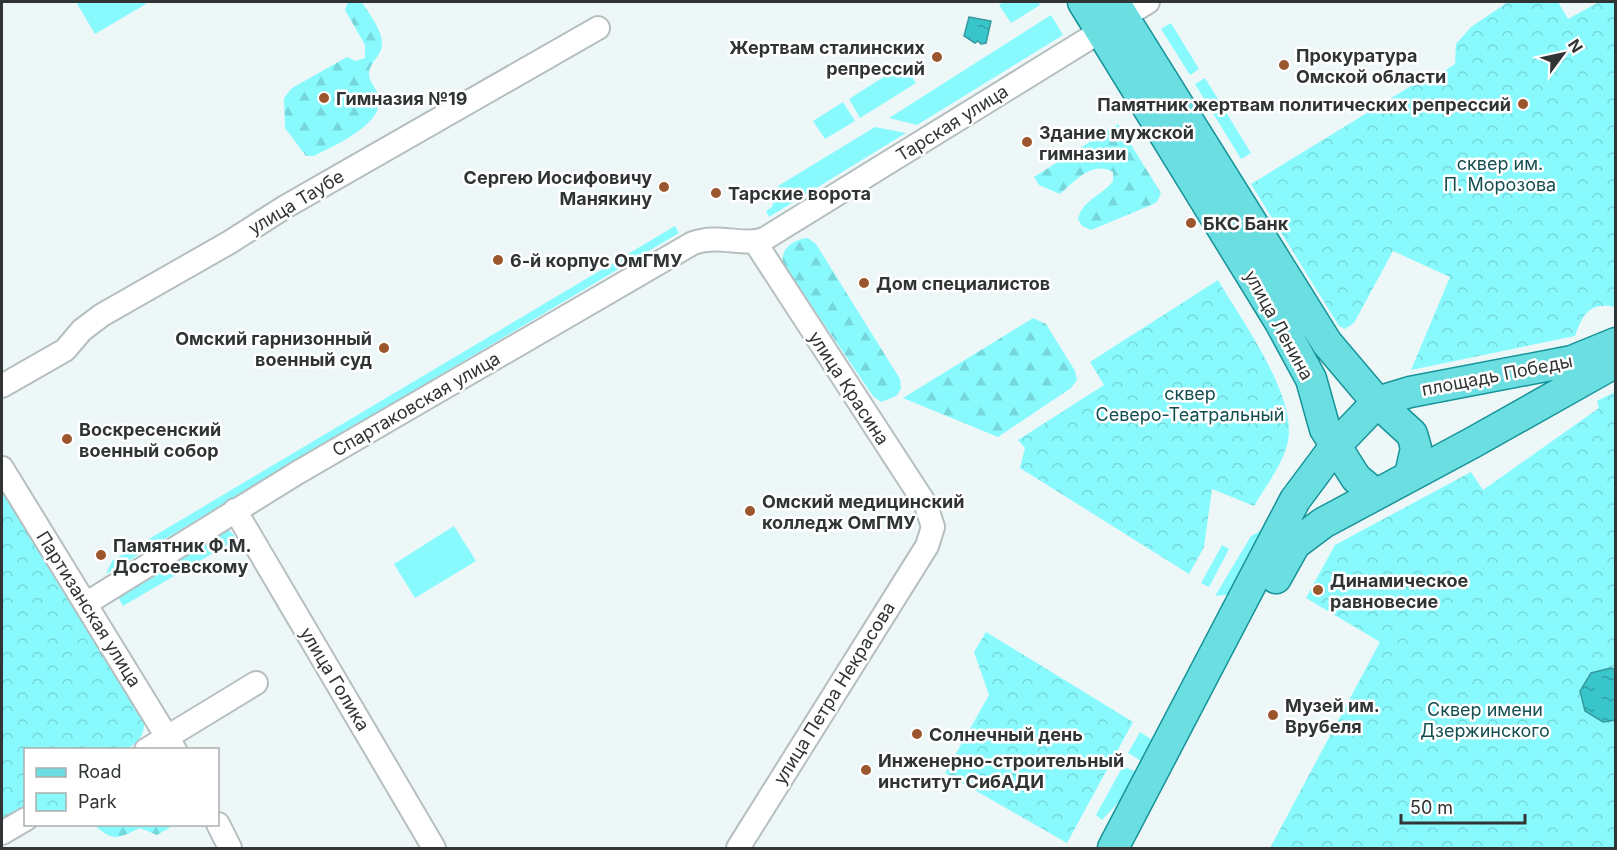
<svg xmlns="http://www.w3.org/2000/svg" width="1617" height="850" font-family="Inter,sans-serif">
<defs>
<pattern id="forest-firs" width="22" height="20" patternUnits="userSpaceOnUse" patternTransform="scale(1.5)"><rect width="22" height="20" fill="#88fafe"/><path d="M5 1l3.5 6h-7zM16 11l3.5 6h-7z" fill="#76d7da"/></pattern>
<pattern id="park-crowns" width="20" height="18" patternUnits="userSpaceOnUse" patternTransform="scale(1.5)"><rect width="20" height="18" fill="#88fafe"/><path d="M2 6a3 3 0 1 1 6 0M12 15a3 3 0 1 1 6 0" fill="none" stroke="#76d7da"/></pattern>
<pattern id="water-ripples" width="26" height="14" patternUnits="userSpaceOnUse" patternTransform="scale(1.5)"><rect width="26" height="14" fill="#38c6cb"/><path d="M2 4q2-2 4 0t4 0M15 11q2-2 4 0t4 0" fill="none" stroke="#30a2a6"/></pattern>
</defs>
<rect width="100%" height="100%" fill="#eef7f8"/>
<path fill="#88fafe" d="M76,2H145L146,4L95,34Z
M1004,2H1038L1040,5L1011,23L999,5Z
M1051,15L1063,35L917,125L889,118Z
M1171,23L1199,69L1190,75L1161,29Z
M904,64L916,83L860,118L849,99Z
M1205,78L1251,153L1241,159L1195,84Z
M843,102L855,121L825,139L813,121Z
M875,127L906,133L769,217L766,211L772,207L778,186Z
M675,226L679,233L106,574L112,561Z
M454,526L476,561L415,598L394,564Z
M223,530L230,531L237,539L123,606L118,597Z
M1260,531L1264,533L1234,594L1215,596L1251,536Z
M1222,545L1229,549L1209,587L1201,583Z
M1140,732L1154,741L1143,762L1128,753Z
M1123,766L1138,773L1126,794L1102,820L1096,815Z"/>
<path fill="url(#forest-firs)" d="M348,2H362C370,16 388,36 380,52C377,58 370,65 369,72C368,82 377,88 379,97C384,125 334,145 314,156H306L285,128L284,98L292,88L347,57L356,61L365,58V45L345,10Z
M1118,124L1161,193L1157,202L1149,206L1091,230L1082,226L1078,219C1083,199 1102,196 1113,181V172C1092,160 1074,182 1060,194L1039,185L1034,177Z
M808,238L816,244L900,379L901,389L896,396L881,402L873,396L784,265C778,250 794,239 808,238Z
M1033,318L1046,324L1075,371L1077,380L1071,388L998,437L903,398Z
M94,825L174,824V825L157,835L140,828C117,839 114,842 94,825Z"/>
<path fill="url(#park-crowns)" d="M1508,2H1558L1568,19L1599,2H1615V307C1590,302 1583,314 1575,336L1411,370L1450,277L1393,251L1354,323L1345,329L1339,326L1251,184L1411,86L1427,82L1455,64L1456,44L1471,27Z
M1218,280C1241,320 1297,395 1288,441C1283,464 1266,486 1254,506L1212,489L1204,547L1189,574L1020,468L1025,448L1018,440L1104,385L1090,362Z
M1615,392V848H1270L1380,642L1306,598L1335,545L1471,472L1483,490L1599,408L1597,401Z
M2,488L144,721C145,735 138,743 127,749L26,750L25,807L2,821Z
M986,632L1133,722L1067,843L945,773L989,695L974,652Z"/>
<path fill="url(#water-ripples)" stroke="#369a9e" stroke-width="1.5" d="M969,17L991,21L986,43L981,44L978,41L975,43L964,36Z
M1611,668L1615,670V720L1603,722L1585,711L1580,691L1591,673Z"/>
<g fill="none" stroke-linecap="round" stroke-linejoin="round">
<g stroke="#b6bfc0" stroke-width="26">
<path id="minor" d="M2,386L65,350L82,330L102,315L230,242L285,207L598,28
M2,468L175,750
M235,510L434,848
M87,603L297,473L693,243C721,233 746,248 766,238L1148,2
M146,750L256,683
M218,824L230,848
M2,833L26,819
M738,848L927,546L933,527L926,505L755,242"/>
</g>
<g stroke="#179499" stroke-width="33">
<path id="major" d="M1083,2L1280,322L1311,379L1325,429L1356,478L1374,493
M1114,2L1327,343L1377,402L1412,434L1416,448L1410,475
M1276,578L1295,544L1323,523L1472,443L1616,362
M1113,848L1295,500L1336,445L1362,418L1377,402L1410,392L1572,361L1616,343"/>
</g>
<use href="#minor" stroke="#fff" stroke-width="22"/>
<use href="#major" stroke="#6bdee2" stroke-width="30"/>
</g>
<g fill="#9c562d" stroke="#fff" stroke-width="2">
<circle cx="937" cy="57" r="6"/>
<circle cx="1284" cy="65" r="6"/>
<circle cx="324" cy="98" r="6"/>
<circle cx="1523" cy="104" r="6"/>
<circle cx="1027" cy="142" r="6"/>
<circle cx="664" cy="187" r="6"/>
<circle cx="716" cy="193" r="6"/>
<circle cx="1191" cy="223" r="6"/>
<circle cx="498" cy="260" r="6"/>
<circle cx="864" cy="283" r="6"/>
<circle cx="384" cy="348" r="6"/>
<circle cx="67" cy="439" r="6"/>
<circle cx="750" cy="511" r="6"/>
<circle cx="101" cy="555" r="6"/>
<circle cx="1318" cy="590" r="6"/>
<circle cx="1273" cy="715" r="6"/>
<circle cx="917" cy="734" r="6"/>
<circle cx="866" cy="770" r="6"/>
</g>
<g text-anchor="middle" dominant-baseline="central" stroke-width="5" stroke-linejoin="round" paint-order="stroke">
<g font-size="18" font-weight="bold" fill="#303434" stroke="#fff" text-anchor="start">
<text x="925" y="47" text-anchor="end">Жертвам сталинских<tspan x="925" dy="21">репрессий</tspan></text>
<text x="1296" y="55">Прокуратура<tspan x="1296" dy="21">Омской области</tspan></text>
<text x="336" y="98">Гимназия №19</text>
<text x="1511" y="104" text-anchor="end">Памятник жертвам политических репрессий</text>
<text x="1039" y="132">Здание мужской<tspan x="1039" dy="21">гимназии</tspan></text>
<text x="652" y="177" text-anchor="end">Сергею Иосифовичу<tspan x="652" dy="21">Манякину</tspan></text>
<text x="728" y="193">Тарские ворота</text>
<text x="1203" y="223">БКС Банк</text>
<text x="510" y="260">6-й корпус ОмГМУ</text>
<text x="876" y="283">Дом специалистов</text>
<text x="372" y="338" text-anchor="end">Омский гарнизонный<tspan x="372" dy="21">военный суд</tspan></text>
<text x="79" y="429">Воскресенский<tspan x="79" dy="21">военный собор</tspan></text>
<text x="762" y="501">Омский медицинский<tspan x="762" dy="21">колледж ОмГМУ</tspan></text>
<text x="113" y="545">Памятник Ф.М.<tspan x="113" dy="21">Достоевскому</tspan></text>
<text x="1330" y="580">Динамическое<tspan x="1330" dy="21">равновесие</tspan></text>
<text x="1285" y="705">Музей им.<tspan x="1285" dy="21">Врубеля</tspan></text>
<text x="929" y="734">Солнечный день</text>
<text x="878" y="760">Инженерно-строительный<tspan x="878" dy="21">институт СибАДИ</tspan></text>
</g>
<g font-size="18" fill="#303434" stroke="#fff">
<text transform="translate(952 123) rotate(-32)">Тарская улица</text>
<text transform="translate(296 202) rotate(-31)">улица Таубе</text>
<text transform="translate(1279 325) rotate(61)">улица Ленина</text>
<text transform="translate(1497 375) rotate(-11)">площадь Победы</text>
<text transform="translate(849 388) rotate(57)">улица Красина</text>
<text transform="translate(416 404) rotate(-30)">Спартаковская улица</text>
<text transform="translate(89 609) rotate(58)">Партизанская улица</text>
<text transform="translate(335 679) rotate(59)">улица Голика</text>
<text transform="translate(834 693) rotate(-58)">улица Петра Некрасова</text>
</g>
<g font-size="18" fill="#134e51" stroke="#fff">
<text x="1500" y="163">сквер им.<tspan x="1500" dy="21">П. Морозова</tspan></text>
<text x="1190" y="393">сквер<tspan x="1190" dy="21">Северо-Театральный</tspan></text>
<text x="1485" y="709">Сквер имени<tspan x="1485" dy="21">Дзержинского</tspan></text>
</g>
</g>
<rect width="1617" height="850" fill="none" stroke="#303434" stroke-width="6"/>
<rect x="24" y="748" width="195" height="78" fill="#ffffff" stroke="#acaeae" stroke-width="1.5"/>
<rect x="36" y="768" width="30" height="9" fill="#6bdee2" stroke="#acaeae" stroke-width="1.5"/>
<text x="78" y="778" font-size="18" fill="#303434">Road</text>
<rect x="36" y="793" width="30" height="18" fill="url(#park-crowns)" stroke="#acaeae" stroke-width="1.5"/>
<text x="78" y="808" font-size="18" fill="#303434">Park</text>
<g transform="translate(1563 54) rotate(57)" stroke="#ffffff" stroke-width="4.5" paint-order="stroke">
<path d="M0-4.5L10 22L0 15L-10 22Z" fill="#303434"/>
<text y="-9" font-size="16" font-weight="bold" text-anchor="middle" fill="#303434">N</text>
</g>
<path d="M1401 814v9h124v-9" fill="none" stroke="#303434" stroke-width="3"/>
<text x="1410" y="814" font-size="18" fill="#303434" stroke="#ffffff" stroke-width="4.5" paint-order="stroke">50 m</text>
</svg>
